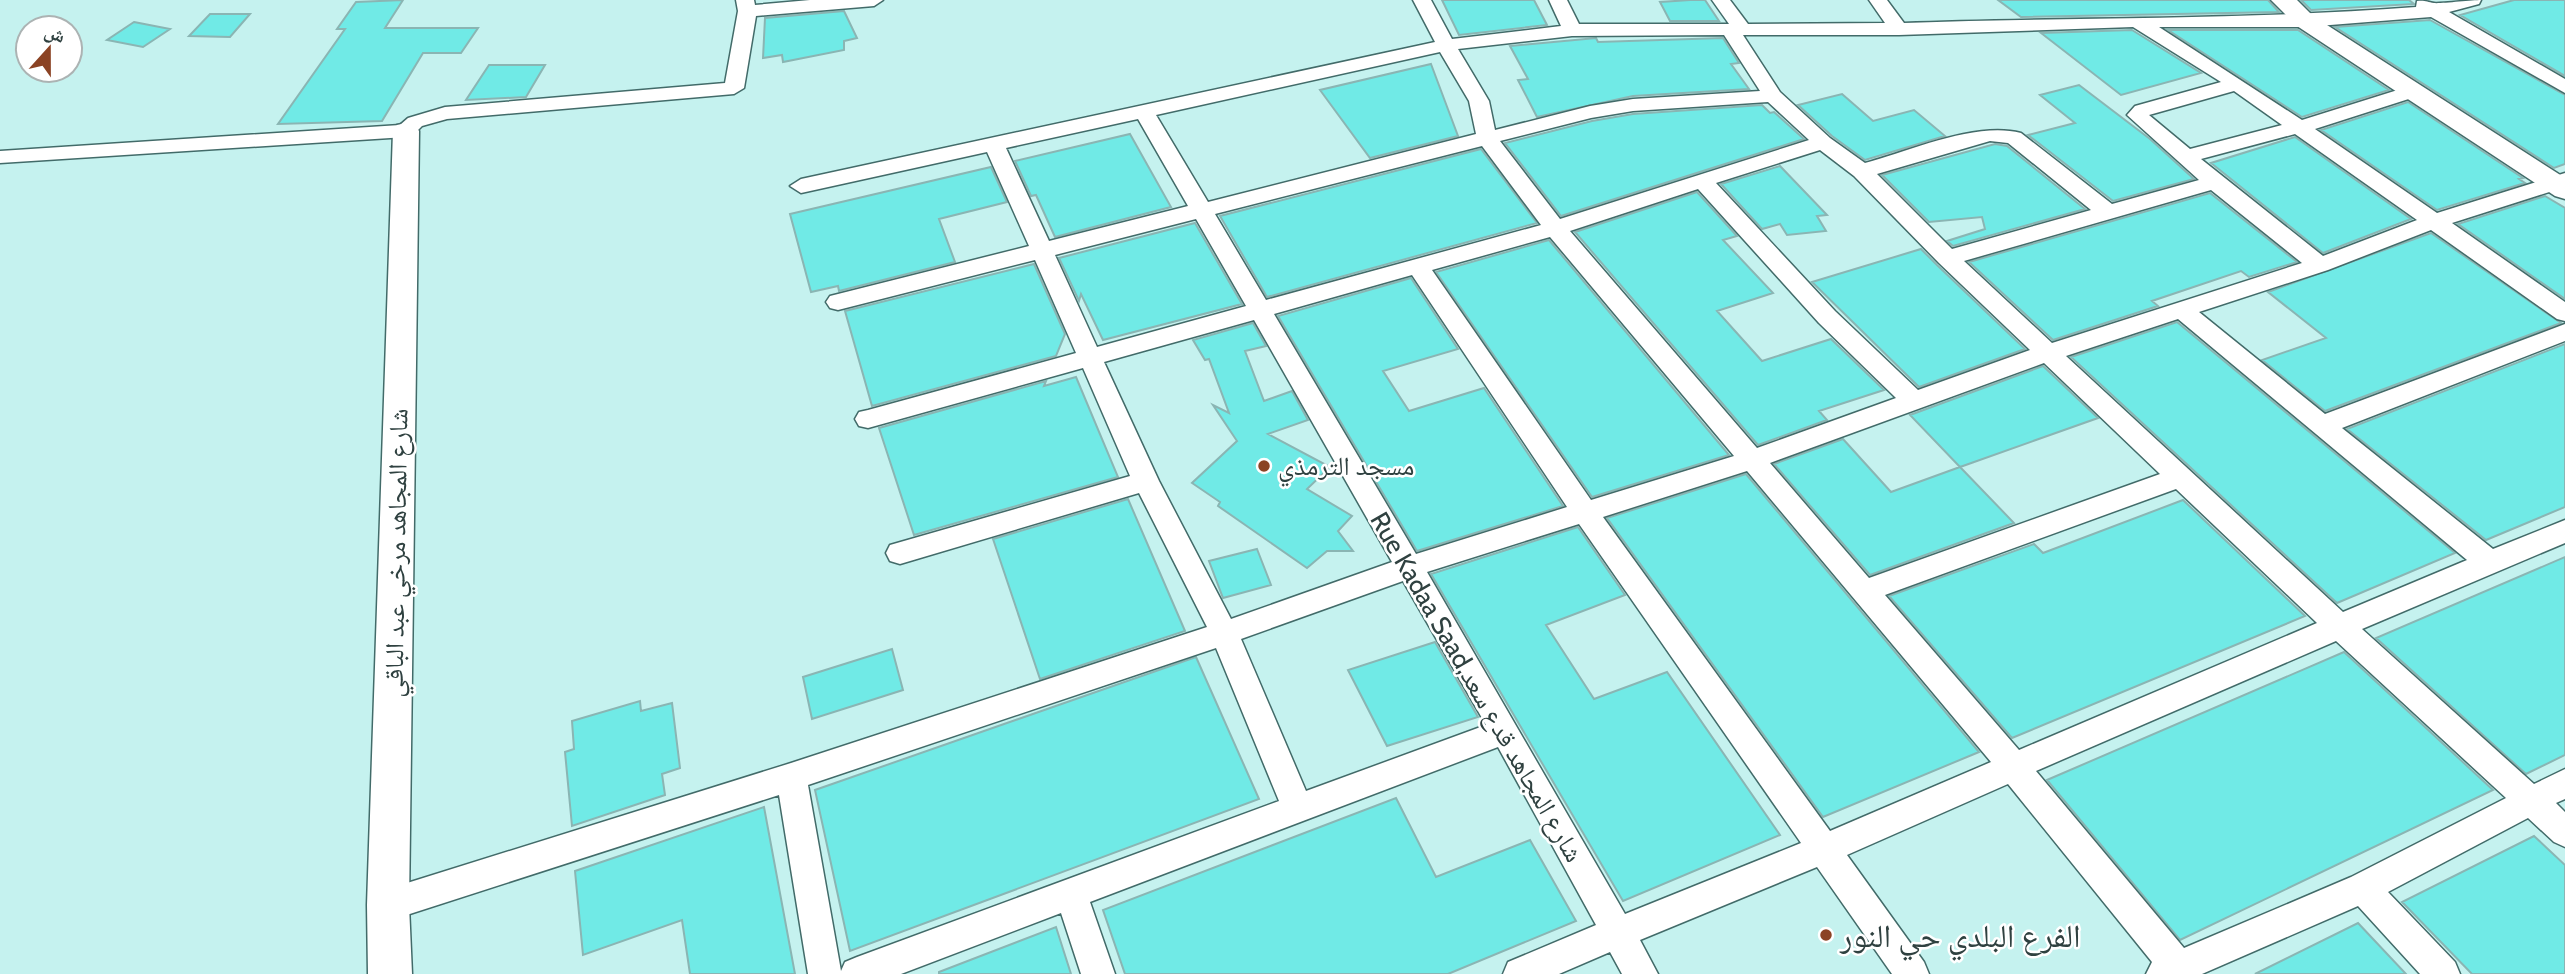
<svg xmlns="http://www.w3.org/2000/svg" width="2565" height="974" font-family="Cabin,'Noto Naskh Arabic',sans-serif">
<rect width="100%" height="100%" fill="#c5f2ef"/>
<path fill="#70eae6" stroke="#8ab5b3" stroke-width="2" d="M403,0L385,28H478L461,53H423L382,121L278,124L345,29H337L356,2Z
M1442,0H1534L1547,25L1459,35Z
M1690,0H1705L1719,21H1670L1660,2Z
M1998,0H2268L2279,12L2021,17Z
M2301,0H2409L2414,4L2311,10Z
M2514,0H2565V76L2460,15Z
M844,11L857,38L844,41V50L783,62L782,55L763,58L765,18Z
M210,14H250L230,37L189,36Z
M2430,20L2565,95V164L2554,168L2335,27Z
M134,22L170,29L143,47L107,40Z
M2132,30L2201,73L2121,95L2041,33Z
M2168,30H2298L2389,90L2302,117Z
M1596,38L1598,42L1723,38L1739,63L1731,64L1749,89L1633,96L1537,117L1518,80L1528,79L1510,46Z
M1431,64L1458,136L1370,158L1320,90Z
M489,65H545L526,97L466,100Z
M2079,85L2150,139L2194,179L2113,201L2028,135L2075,123L2040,95Z
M1842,94L1873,121L1914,110L1945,136L1865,160L1832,136L1798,105Z
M2408,102L2523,178L2519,179L2525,183L2437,210L2321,130Z
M1762,105L1770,113L1774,112L1804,139L1561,216L1505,143L1592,121L1633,114Z
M1130,134L1171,207L1055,237L1036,195L1031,196L1015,161Z
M2295,137L2411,219L2323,253L2211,163Z
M1995,144L2007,146L2085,209L1953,246L1947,241L1985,229L1982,217L1929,222L1882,175Z
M1481,149L1537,223L1267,297L1220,216Z
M1780,166L1827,215L1817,216L1826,231L1787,235L1780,224L1762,229L1721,184Z
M991,167L1007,202L939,219L955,262L839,291L838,286L811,292L790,214Z
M1697,192L1737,236L1723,240L1773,293L1717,311L1762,361L1831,339L1884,390L1819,411L1827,420L1758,445L1575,232Z
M2210,193L2297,262L2249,277L2241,271L2152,301L2158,306L2053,340L1969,262Z
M2545,196L2565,208V299L2458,224Z
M1195,223L1242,304L1103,340L1081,294L1079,301L1059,258Z
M2431,233L2561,323L2325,411L2262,360L2326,338L2268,292Z
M1549,240L1729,455L1592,497L1436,272Z
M1921,249L1937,265L2025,349L1919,387L1812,282Z
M1034,264L1065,334L1056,356L872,406L845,311Z
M1411,278L1458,349L1383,371L1409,411L1484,388L1563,506L1417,551L1278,316Z
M2177,322L2235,370L2455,553L2337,603L2071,357Z
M1253,323L1266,346L1245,351L1264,401L1292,391L1308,420L1268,434L1330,467L1307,489L1352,516L1338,531L1353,551H1327L1307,568L1218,506L1220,502L1192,483L1237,441L1213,405L1229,413L1209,359L1205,360L1193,340Z
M2565,344V507L2486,540L2347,429Z
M2043,366L2098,418L1960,467L1910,415Z
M1076,377L1118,477L914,535L879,428L1046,381L1044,386Z
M1843,439L1891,492L1960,467L2014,523L1870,575L1774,464Z
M1746,474L1979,752L1823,817L1607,518Z
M1128,499L1185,631L1040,679L993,539Z
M2183,500L2305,616L2012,738L1889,596L2034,544L2043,553Z
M1578,527L1625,595L1546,625L1594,699L1667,672L1780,835L1623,901L1431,574Z
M1257,549L1271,585L1223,598L1209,561Z
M2565,557V755L2526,774L2376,638Z
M1435,642L1478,717L1387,746L1348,670Z
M892,649L903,690L812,719L803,677Z
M2344,652L2493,790L2180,940L2047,780Z
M1196,657L1259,799L850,951L815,790Z
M640,701L641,711L672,703L680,768L662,774L665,795L572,826L565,752L574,749L572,721Z
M1396,798L1436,877L1530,840L1576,921L1448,974H1125L1103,910Z
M764,807L795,974H690L682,920L583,955L575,871Z
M2534,836L2565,865V974H2472L2402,902Z
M2358,923L2406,974H2255Z
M1056,927L1071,974H939V972Z"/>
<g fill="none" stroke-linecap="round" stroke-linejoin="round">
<g stroke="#426b69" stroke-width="3">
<path id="minor" d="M736,0H754L755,5L810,0H883L874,6L756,16L744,88L734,94L447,119L422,126L413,135L406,137L0,163V151L400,125L408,118L445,107L725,83L738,11Z
M1413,0H1431L1452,39L1561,26L1549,0H1567L1579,24H1729L1712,0H1730L1748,24L1885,23L1869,0H1887L1904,23C2075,17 2246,20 2416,7L2417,1C2425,0 2427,2 2434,3C2438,4 2472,0 2481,0L2479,4L2449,12L2565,79V93L2431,17L2305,27H2159L2302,120L2404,88H2418L2421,92L2418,96L2315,129L2437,213L2565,173V187L2452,223L2565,302V321L2557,319L2431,230L2328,270L2199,312L2325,414L2565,324V341L2342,428L2493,549L2565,520V543L2362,629L2534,784L2565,769V799L2556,803L2565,812V847L2554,842L2528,818L2388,892L2455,962L2460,974H2420L2358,906L2202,974H2146L2152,962L2008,784L1847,855L1924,962L1929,974H1892L1817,867L1640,940L1658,974H1622L1610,952L1559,974H1503L1508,962L1596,925L1498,747L1090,902L1115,974H1081L1061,913L901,974H808L779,795L388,921L376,916L372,905L376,894L388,889L791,763L1207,627L1139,493L900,564L890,561L886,553L890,545L1130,476L1083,368L868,428L859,426L855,419L859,412L868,410L1076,353L1035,260L838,310L830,308L826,302L830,296L838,294L1029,246L987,152L801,193L790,186L801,179L1435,42ZM2133,27L2221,82L2135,106L2127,115L2199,180L2112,204L2021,133C1976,121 1910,151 1865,163L1830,138L1780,92L1743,35H1899ZM1724,35L1760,91L1633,99L1590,106L1495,130L1489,101L1458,49L1572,36ZM1440,52L1469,101L1476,134L1208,202L1156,115ZM2234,91L2282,125L2190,149L2149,115ZM1768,102L1809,140L1560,219L1500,141L1591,118L1633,111ZM1138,119L1188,206L1049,241L1006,148ZM2295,134L2417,220L2323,256L2201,159ZM1990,141L2008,143L2091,210L1952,249L1877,174ZM1482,146L1541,225L1266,300L1215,214ZM1820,150L1854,176L1939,263L2030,350L1918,390L1835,311L1716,183ZM1698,189L1819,323L1896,398L1757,448L1570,231ZM2211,190L2302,263L2052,343L1964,261ZM1196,219L1246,306L1097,347L1055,255ZM1550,237L1734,456L1591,500L1432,270ZM1412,275L1567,507L1416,554L1274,314ZM2178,319L2467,560L2343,612L2066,356ZM1254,320L1392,562L1231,619L1159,481L1104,362ZM2044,363L2160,474L1869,578L1770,463ZM1747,471L1991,762L1830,831L1603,517ZM2176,489L2317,623L2019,750L1885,595ZM1579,524L1801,843L1625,914L1427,572ZM1403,581L1486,725L1306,791L1241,639ZM2336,641L2506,798L2351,877L2184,948L2036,771ZM1216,648L1279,801L857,957L845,962L841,971L808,785Z"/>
</g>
<g stroke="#426b69" stroke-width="3">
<path id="tertiary" d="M2271,0H2297L2313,16L2565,178V199L2555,196L2297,26Z
M406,123L415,125L419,131L409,905L412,974H368L367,905L393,131L397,125Z"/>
</g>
<use href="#minor" fill="#fff" fill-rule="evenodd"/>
<use href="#tertiary" fill="#fff" fill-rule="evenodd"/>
</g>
<g fill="#8b4324" stroke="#fff" stroke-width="2.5">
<circle cx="1264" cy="466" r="7"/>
<circle cx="1826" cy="935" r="7"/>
</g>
<g text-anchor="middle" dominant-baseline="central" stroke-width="5" stroke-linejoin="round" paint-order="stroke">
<g font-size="26" fill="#2f4140" stroke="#fff" text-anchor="start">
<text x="1278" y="466">مسجد الترمذي</text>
</g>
<g font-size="26" fill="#2f4140" stroke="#fff">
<text transform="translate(396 553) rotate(-89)">شارع المجاهد مرخي عبد الباقي</text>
<text transform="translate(1477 687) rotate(60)">Rue Kadaa Saad,شارع المجاهد قدع سعد</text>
</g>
<g font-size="32" fill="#2f4140" stroke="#fff" text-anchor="start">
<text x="1840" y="935">الفرع البلدي حي النور</text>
</g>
</g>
<g transform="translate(49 49) rotate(21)"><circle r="33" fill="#ffffff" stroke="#acb3b3" stroke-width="2"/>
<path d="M0-5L12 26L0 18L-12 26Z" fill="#8b4324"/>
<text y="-10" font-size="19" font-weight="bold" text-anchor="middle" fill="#2f4140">ش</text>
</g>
</svg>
